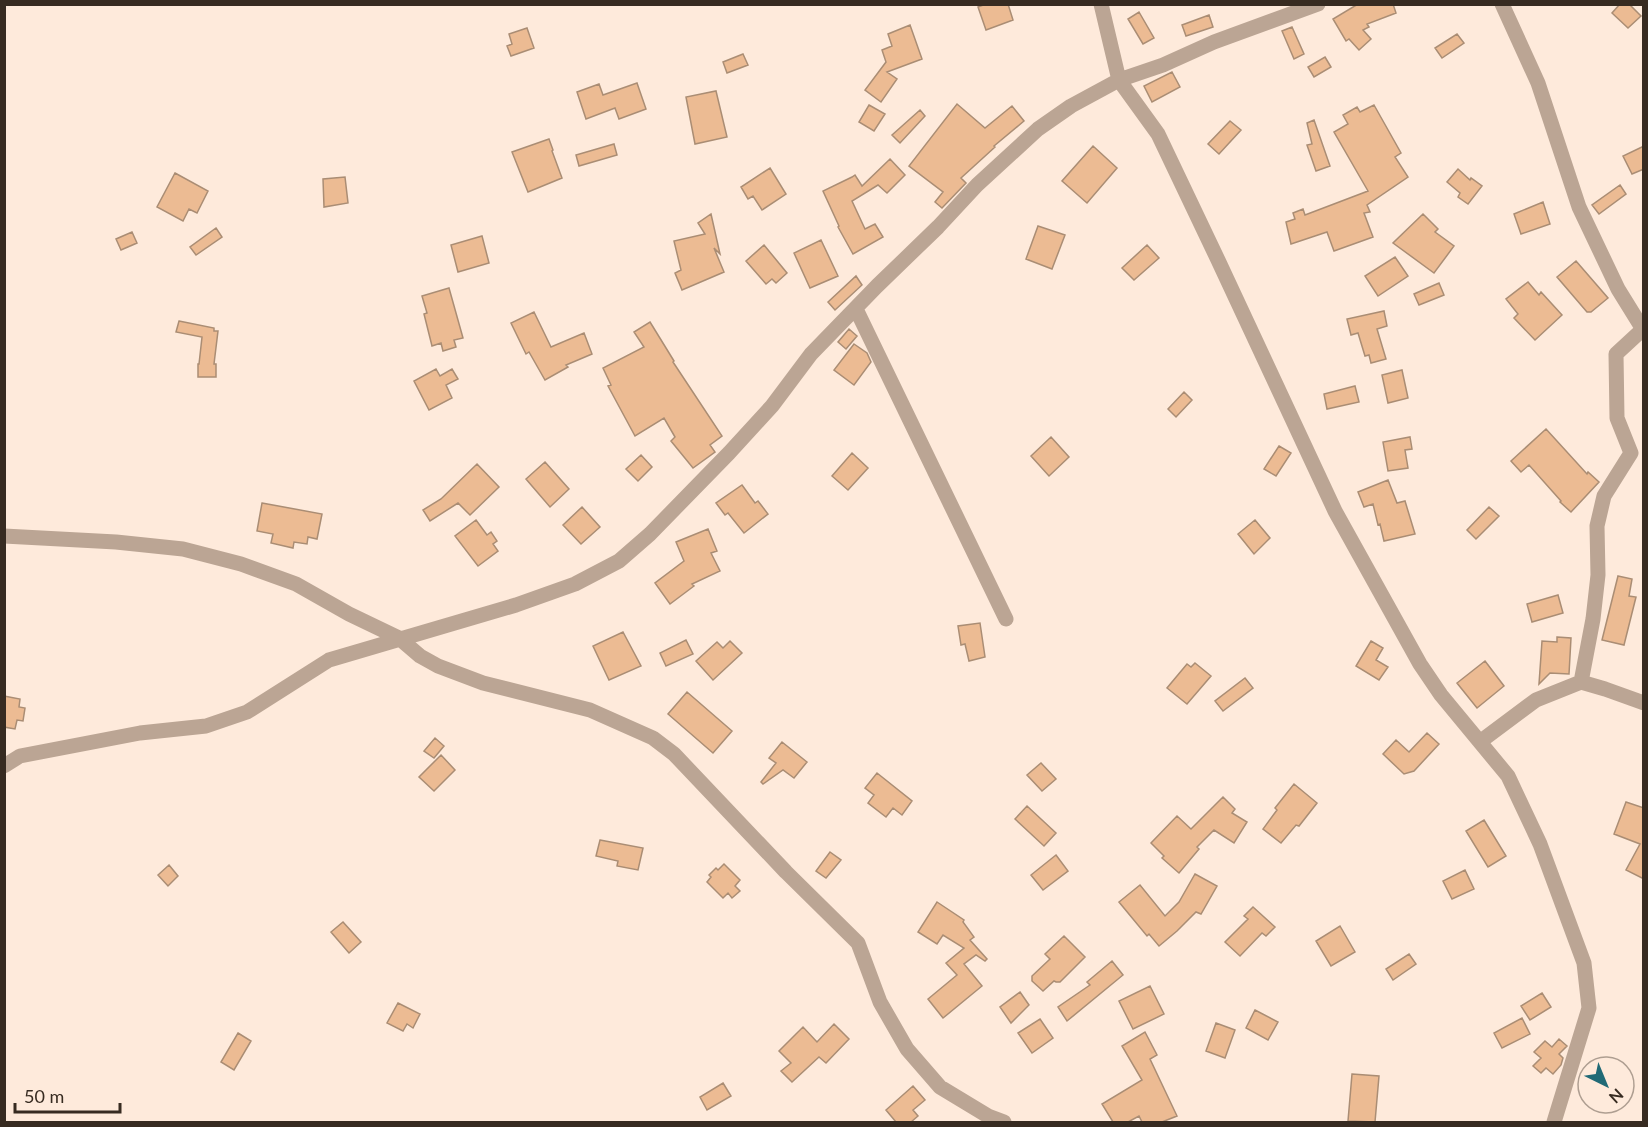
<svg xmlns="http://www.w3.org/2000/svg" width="1648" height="1127" font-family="Lato,sans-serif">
<rect width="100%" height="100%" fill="#feeadb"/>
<path fill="#ecbb93" stroke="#aa8d74" stroke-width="1.5" d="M986,4H1008L1013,20L986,30L978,7Z
M1358,4H1393L1396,13L1367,24L1369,27L1363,30L1371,39L1359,50L1349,39L1346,41L1333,19Z
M1620,4H1629L1641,16L1628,28L1612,13Z
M1139,12L1154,38L1143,44L1128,19Z
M1209,15L1213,27L1186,36L1182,25Z
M910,25L922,59L887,72L897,79L881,102L865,90L886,62L882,50L892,46L888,34Z
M1292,27L1304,54L1294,59L1282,31Z
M527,28L534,48L511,56L507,46L512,44L509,34Z
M1457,34L1464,43L1442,58L1435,48Z
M743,54L748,65L727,73L723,62Z
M1325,57L1331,67L1314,77L1308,67Z
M1172,72L1180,87L1152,102L1144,86Z
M637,83L646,109L619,119L615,108L586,119L577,92L599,84L603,95Z
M716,91L727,137L695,144L686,97Z
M957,104L985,128L1012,106L1024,121L994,146L995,147L961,178L966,183L942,208L935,202L943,192L909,166Z
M869,105L885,114L874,131L859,122Z
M1374,105L1401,153L1395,157L1408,177L1367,205L1370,212L1364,213L1373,237L1334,251L1327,232L1291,244L1286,222L1295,219L1293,213L1303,209L1305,215L1368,191L1334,132L1348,124L1343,115L1357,107L1360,112Z
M920,110L925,116L900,143L892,135Z
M1314,120L1330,166L1316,171L1307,145L1312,144L1307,123Z
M1230,121L1241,130L1219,154L1208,144Z
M549,139L553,150L552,151L562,178L528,192L512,152Z
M614,144L617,155L579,166L576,155Z
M1093,146L1117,168L1087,203L1062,181Z
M1644,146V169L1632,174L1623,156Z
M890,159L905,175L887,193L878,185L852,201L865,229L875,224L883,237L853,254L838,227L839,226L823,191L852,177L855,175L862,186Z
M770,168L786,194L762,210L753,196L748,199L741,187Z
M1458,169L1470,180L1471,178L1482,186L1468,204L1458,197L1460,193L1447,182Z
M175,173L208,191L197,213L189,209L183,221L157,207Z
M345,177L348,203L324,207L323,179Z
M1620,185L1626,194L1599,214L1592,205Z
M1543,202L1550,224L1521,234L1514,214Z
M711,214L720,254L714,248L724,272L682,290L675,273L681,270L674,241L705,234L698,223Z
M1423,214L1438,229L1435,232L1454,246L1434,273L1393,243Z
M1038,226L1065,235L1052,269L1026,259Z
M216,228L222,237L196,255L190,247Z
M132,232L137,243L121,250L116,239Z
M482,236L489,263L458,272L451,245Z
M821,240L838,276L810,288L794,253Z
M764,245L787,273L776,283L772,279L766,284L746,261Z
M1147,245L1159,258L1134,280L1122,268Z
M1395,257L1408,276L1378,296L1365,276Z
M1576,261L1608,298L1591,312H1587L1557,277Z
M856,276L862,285L835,310L828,302Z
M1528,282L1539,295L1541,292L1562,315L1535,340L1514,318L1518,314L1506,299Z
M1439,283L1444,295L1419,305L1414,294Z
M449,288L463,338L454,340L456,347L443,351L441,343L432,346L424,314L427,313L422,296Z
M1384,311L1387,326L1377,329L1386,359L1371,363L1369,355L1365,356L1358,333L1351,335L1347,319Z
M534,312L551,347L584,333L592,354L566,365L568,367L545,380L529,352L526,354L511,323Z
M179,321L214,328V331H218L214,364H216V377H198V364H199L202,337L176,332Z
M650,322L674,361L673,362L722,436L710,445L715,452L693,468L671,441L675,437L664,418L635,436L608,386L611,385L603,368L644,347L634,332Z
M849,329L857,336L846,349L838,342Z
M854,344L867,353L871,362L854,385L834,370Z
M436,369L440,376L452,369L458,379L446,385L452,398L429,410L414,381Z
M1402,370L1408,398L1388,403L1382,375Z
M1355,386L1359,402L1327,409L1324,394Z
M1184,392L1192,400L1176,417L1168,409Z
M1546,429L1587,474L1588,472L1599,482L1571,512L1560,502L1561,501L1529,465L1521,472L1511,461Z
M1051,437L1069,457L1049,476L1031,456Z
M1410,437L1412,449L1405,450L1408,468L1388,471L1383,442Z
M1279,446L1291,453L1276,476L1264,469Z
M852,453L868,468L848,490L832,476Z
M641,455L652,467L638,481L626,469Z
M545,462L569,489L550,507L526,479Z
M477,464L499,487L470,515L458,503L430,521L423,510L441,499Z
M1388,480L1397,503L1405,501L1415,534L1384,541L1380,524L1378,525L1373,504L1364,507L1358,492Z
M742,485L755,503L758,501L768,514L744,533L728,513L725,515L716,503Z
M262,503L322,514L317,539L308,537L307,544L294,542L293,548L271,543L273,534L257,531Z
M582,507L600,527L581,544L563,525Z
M1489,507L1499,516L1476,539L1467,530Z
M476,520L487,535L491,532L497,541L493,544L498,551L478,566L455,536Z
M1255,520L1270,538L1254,554L1238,534Z
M708,529L717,551L711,553L720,571L692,584L694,586L670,604L655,583L684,561L676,542Z
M1618,576L1632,579L1629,596L1636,597L1624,645L1602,640Z
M1558,595L1563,613L1532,622L1527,604Z
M980,623L985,657L969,661L965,644L961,645L958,626Z
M623,632L641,666L609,680L593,646Z
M1557,637L1571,638L1569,674L1550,673L1539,684L1542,641L1557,642Z
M686,640L693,654L666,666L660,653Z
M730,641L742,653L713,680L696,661L717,642L723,648Z
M1371,641L1383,648L1376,660L1388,667L1379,680L1356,666Z
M1485,661L1504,686L1477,708L1457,683Z
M1195,663L1211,676L1187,704L1167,688L1187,664L1191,667Z
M1245,678L1253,688L1223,711L1215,701Z
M687,692L732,731L713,753L668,714Z
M4,696L20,699L19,707L25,708L23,721L17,720L15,729L4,727Z
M1427,733L1439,744L1414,771L1404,774L1383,754L1396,740L1409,752Z
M435,738L444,746L434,758L424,751Z
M782,742L807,762L794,778L783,770L763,784L761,782L776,763L769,758Z
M441,755L455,770L434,791L419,777Z
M1041,763L1056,779L1042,791L1027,775Z
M877,773L912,801L902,815L893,808L886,817L868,803L874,795L865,788Z
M1294,784L1317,803L1299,826L1296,825L1281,843L1263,829L1277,810L1275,808Z
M1223,797L1235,809L1232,813L1247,822L1234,843L1214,830L1197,847L1199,849L1179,873L1162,858L1164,856L1151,843L1177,816L1191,829Z
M1626,802L1644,808V879L1626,870L1640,844L1614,834Z
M1027,806L1056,833L1044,846L1015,819Z
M1484,820L1506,856L1488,867L1466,831Z
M600,840L643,848L638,870L617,866L618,861L596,856Z
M830,852L841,860L826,878L816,871Z
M1056,855L1068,871L1043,890L1031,875Z
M724,864L740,880L735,886L740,891L732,898L728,893L723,898L707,882L711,877L709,875L716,868L718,870Z
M169,865L178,876L168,886L158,875Z
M1465,870L1474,889L1452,899L1443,881Z
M1195,874L1217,886L1201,914L1196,912L1177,931L1159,946L1149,934L1147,936L1119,902L1140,885L1165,916L1179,902Z
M937,902L964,920L963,922L974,937L970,940L987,959L985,961L976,955L964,964L982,986L943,1018L928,999L957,975L946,963L964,948L943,935L937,944L918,932Z
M1253,907L1275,927L1266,936L1262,933L1240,956L1225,942L1248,919L1244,916Z
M343,922L361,942L349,953L331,932Z
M1340,926L1355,952L1331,966L1316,941Z
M1064,936L1085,957L1060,982H1056L1054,981L1043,991L1032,981V976L1050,959L1045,954Z
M1409,954L1416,964L1393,980L1386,969Z
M1112,961L1123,975L1067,1021L1058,1007L1090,985L1087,982Z
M1150,986L1164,1014L1133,1029L1119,1001Z
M1020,992L1029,1005L1011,1023L1000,1007Z
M1542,993L1551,1007L1530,1020L1521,1006Z
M398,1003L420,1014L413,1028L407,1024L403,1031L387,1023Z
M1255,1010L1278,1022L1268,1040L1246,1028Z
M1522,1018L1530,1034L1502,1048L1494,1033Z
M1040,1019L1053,1038L1032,1053L1018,1033Z
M1216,1023L1235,1030L1225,1058L1206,1051Z
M834,1024L849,1039L826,1063L819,1057L792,1082L781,1071L791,1063L779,1051L803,1027L817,1042Z
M1145,1032L1157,1055L1150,1059L1177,1116L1162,1122H1142L1139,1116L1128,1122H1113L1102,1104L1142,1080L1122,1046Z
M238,1033L251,1041L234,1070L221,1062Z
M1559,1039L1567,1046L1559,1054L1563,1058L1561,1065L1553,1074L1546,1068L1541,1073L1533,1066L1541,1058L1534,1052L1545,1041L1552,1047Z
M1352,1074L1379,1076L1375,1122L1348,1121Z
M723,1083L731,1096L707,1110L700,1097Z
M913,1086L925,1100L913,1110L918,1116L911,1122H896L886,1110Z"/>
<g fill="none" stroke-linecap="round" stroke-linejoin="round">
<path stroke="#bba594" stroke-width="15" d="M1101,4L1119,80L1158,134L1218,260L1335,511L1420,664L1441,695L1508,776L1540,844L1584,963L1589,1008L1554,1122
M1502,4L1538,83L1579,207L1618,289L1644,331
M856,309L1006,619
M4,536L116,542L183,549L241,564L296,584L349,614L399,638L420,656L438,666L483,683L590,710L653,738L674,754L786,872L858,943L880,1002L907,1049L940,1087L988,1116L1004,1122
M1581,682L1605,689L1644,703
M1481,741L1536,700L1581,682L1593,619L1598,575L1597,526L1604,496L1631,453L1617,418L1616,354L1642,330
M4,766L20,756L140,733L206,726L247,712L329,660L516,605L575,584L619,561L650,534L729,453L772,406L811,354L877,286L938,227L977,185L1038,129L1071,106L1119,80L1163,65L1214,42L1318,4"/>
</g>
<rect width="1648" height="1127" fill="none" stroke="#372b21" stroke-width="12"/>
<g transform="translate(1606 1085) rotate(137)"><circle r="28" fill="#feeadb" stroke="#ae9e91" stroke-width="1.5"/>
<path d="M0-4.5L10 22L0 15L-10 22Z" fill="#216a76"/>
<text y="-9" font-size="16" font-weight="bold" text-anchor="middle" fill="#372b21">N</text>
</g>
<path d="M15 1103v9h105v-9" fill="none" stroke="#372b21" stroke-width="3"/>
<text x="24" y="1103" font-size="18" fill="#372b21" stroke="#feeadb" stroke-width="4.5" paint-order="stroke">50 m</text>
</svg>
